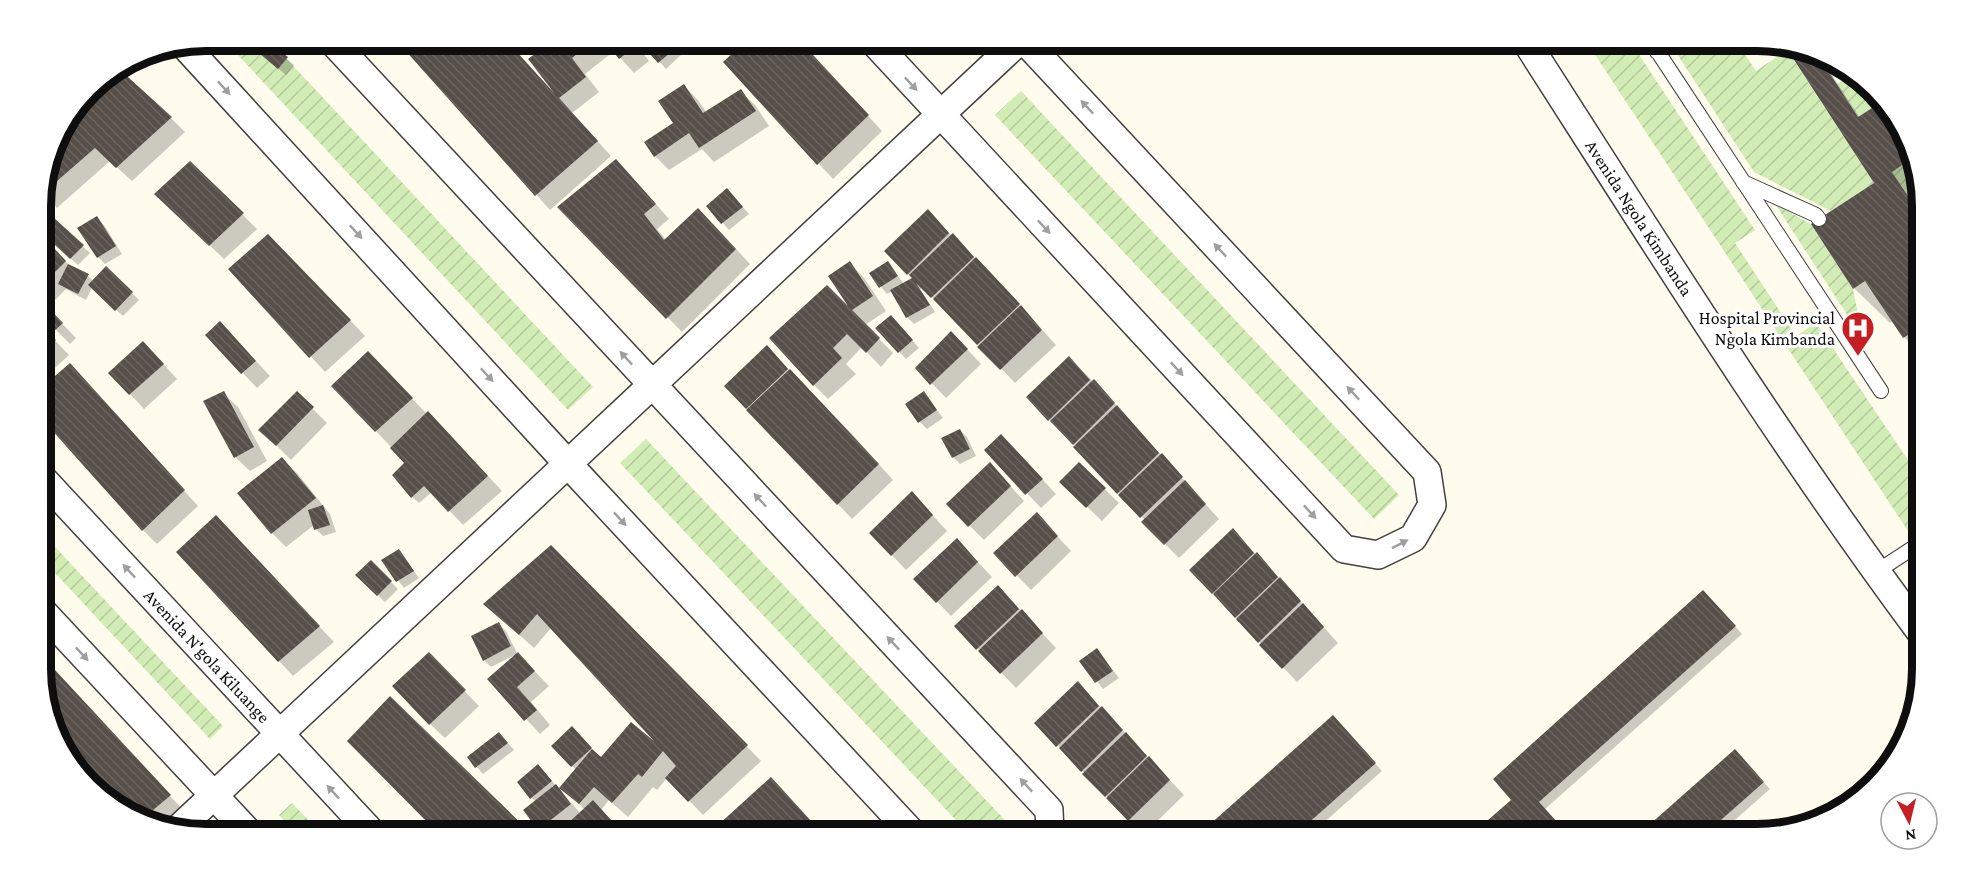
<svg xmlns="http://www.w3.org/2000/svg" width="1963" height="875" font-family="'Crimson Pro',serif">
<defs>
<pattern id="garden-furrows" width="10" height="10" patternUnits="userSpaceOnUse" patternTransform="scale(1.5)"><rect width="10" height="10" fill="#d1ecb5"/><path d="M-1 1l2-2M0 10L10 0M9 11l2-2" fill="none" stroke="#b2c99a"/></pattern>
<pattern id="building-back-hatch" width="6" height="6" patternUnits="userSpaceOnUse" patternTransform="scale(1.5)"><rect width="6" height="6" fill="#574f49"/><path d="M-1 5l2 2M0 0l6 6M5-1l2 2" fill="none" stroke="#6a645f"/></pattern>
</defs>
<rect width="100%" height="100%" fill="#fffcee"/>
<path fill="url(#garden-furrows)" d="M225,41H270L593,387L568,410Z
M1586,41H1630L1755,230L1735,243L1796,336L1816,323L1922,481V522L1908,531Z
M1697,41H1736L1756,71L1787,50L1874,183L1831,211L1754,172L1677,54Z
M1850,76L1883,101L1858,117L1837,84Z
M1021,91L1399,495L1374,519L995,115Z
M1911,159L1921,184V216L1892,172Z
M1775,204L1811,224L1853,289L1863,339Z
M646,439L1018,834H969L620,463Z
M42,533L223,726L210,739L42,559Z
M292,803L322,834H297L279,815Z"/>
<path fill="#0003" d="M398,40L549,88L551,87L555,40H633L649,61L634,73L614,51L585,74L599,92L572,113L611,156L550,210Z
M670,40L682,54L666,69L644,44Z
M707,40H723L715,48Z
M798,40L882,131L833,179L725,62Z
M270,45L294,65L286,75L269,61Z
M1788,47L1817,52L1860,118L1885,102L1888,105L1921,184L1922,355L1904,337L1893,321L1890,323L1854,288L1876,184Z
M1820,53L1856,80L1850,84Z
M684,86L698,100L707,113L740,91L755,105L769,126L714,162L702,149L669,170L655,156L675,124Z
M171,118L185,132L132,181L110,161L57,208L41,192L57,133Z
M190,163L257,229L224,259L171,208Z
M631,176L669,219L657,229L666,240L713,224L750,264L682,332L560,207Z
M734,197L749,214L729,230L708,206Z
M41,199L55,219L54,220L90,253L78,265L49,239V223L41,228Z
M97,218L104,225L122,254L105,264L98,257Z
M942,226L990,273L1056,345L1015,383L923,287L920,289L935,312L914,324L907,317L892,291L887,294L881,287L888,263L904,284L913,279L886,251Z
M53,249L71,267L88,276L93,281L106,268L139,300L123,316L92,287L86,300L66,289L47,308L76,338L70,344L41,315V260Z
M283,250L365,336L325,372L231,269Z
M850,263L864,278L886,311L865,325L893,353L881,367L862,347L846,364L856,374L828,399L814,385L851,310Z
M898,324L919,348L906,359L878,328Z
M41,326L69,355L41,381Z
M207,335L234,338L270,376L257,388Z
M767,347L850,432L893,480L852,519L726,386Z
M966,348L981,364L946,398L917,368Z
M157,357L177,379L144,409L130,394Z
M1069,358L1108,396L1219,519L1179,558L1143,522L1145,520L1075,447L1076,446L1049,420Z
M382,368L427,414L443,427L502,491L463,525L432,492L419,503L412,497L411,468L333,386Z
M84,380L198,506L157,544L143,530Z
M223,393L238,407L267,461L250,471L235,457Z
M297,393L327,423L291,460L261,430Z
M924,393L943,418L927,429L920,422Z
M960,430L967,437L976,456L960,464L953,457Z
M986,450L1016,451L1056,494L1041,508Z
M282,459L297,473L330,514L336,532L323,536L316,529L314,525L286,547L272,533Z
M1079,464L1119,503L1102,521L1076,496Z
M1004,479L1024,501L984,540L948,504Z
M926,508L947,531L906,570L871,533Z
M1037,514L1071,551L1031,590L995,553Z
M1233,531L1271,569L1338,643L1297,682L1213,593Z
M230,532L334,642L293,676L178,552Z
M957,540L992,577L951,616L915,579Z
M551,547L761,761L703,815L667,778L657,790L653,787L628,817L609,800L601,810L624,834H574L570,830L565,834H545L539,829L536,802L532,798L545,773L581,814L585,810L562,787L576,770L553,746L572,729L602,759L656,741L551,628L534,648L485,604Z
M398,551L419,578L404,588L383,560Z
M371,562L398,589L385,602L357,575Z
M1710,599L1742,634L1544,810L1566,834H1475L1513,800Z
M1012,601L1056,648L1016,688L956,626Z
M499,624L506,631L517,653L549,686L531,702L550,725L540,734L489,679L515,655L491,667L484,660Z
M1097,650L1119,678L1103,689L1081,661Z
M428,654L479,706L445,738L430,724Z
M42,657L184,811L165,826L143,822L75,770L42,691Z
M390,698L530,834H441L349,741Z
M1092,698L1184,795L1144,834L1036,723Z
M1333,717L1382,771L1311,834H1202Z
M506,741L514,750L483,774L469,758Z
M1735,751L1770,789L1719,834H1642Z
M785,794L823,834H729L720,825Z
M710,822L722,834H691Z
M1183,830L1187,834H1178Z"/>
<path fill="url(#building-back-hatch)" d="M396,40H506L555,94L528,59L553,40H594L572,58L586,77L559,98L598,141L535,196Z
M604,40H631L636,46L619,59Z
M646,40H671L677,47L658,63L641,44Z
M747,40H799L869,115L817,165L723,62Z
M269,43L288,57L278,69L260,54Z
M1785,46L1816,52L1858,117L1883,101L1888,105L1911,159L1892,172L1921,216V335L1918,329L1903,338L1865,281L1853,289L1811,224L1874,183Z
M118,68L172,117L116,168L95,148L41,195L57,133L96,82Z
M684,84L703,113L741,89L756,111L699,148L689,133L654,157L644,142L673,123L658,101Z
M616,159L656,204L644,214L664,240L698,208L736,249L666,319L557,207Z
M190,161L244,213L209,246L154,194Z
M727,188L743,207L721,224L706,206Z
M928,209L949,233L907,275L884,251Z
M97,216L116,246L97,258L77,228Z
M54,218L84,245L70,259L41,232Z
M953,233L974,257L931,298L916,283L930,305L906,318L890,290L912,278L909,275Z
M268,234L351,320L309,358L228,269Z
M53,247L66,261L41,286V258Z
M976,257L1020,304L977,345L933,299Z
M850,261L873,296L852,310L880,338L866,353L847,334L833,348L842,358L813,386L769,338L827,285L848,306L828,276Z
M888,261L898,276L879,288L869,273Z
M68,264L89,274L78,294L58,284Z
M106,266L133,292L115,311L88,285Z
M41,300L63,323L54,331L41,317Z
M1021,305L1042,330L1000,370L977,347Z
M891,315L913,340L898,353L875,328Z
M220,321L256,361L241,374L205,335Z
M41,325L56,340L41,353Z
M951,331L968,349L930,385L915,368Z
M143,341L164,364L129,395L108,373Z
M767,345L788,369L746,409L724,386Z
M368,351L413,398L375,432L331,386Z
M1069,356L1090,380L1048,421L1026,397Z
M70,363L185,490L142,531L41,418V388Z
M790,369L879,464L837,505L746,410Z
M1094,379L1115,403L1073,445L1050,421Z
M224,391L254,447L234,458L203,401Z
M297,391L314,407L276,446L258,430Z
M924,391L937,410L918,423L905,404Z
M1117,405L1159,453L1117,494L1073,447Z
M428,411L488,476L448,512L424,486L411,498L392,475L404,463L390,448Z
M960,429L970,449L952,458L941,438Z
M1001,434L1043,479L1025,495L984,450Z
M1162,453L1183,477L1140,518L1118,495Z
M282,457L316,498L271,534L237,493Z
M990,462L1011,486L968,527L946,504Z
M1079,462L1106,488L1086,508L1059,482Z
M1185,480L1206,504L1164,545L1141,522Z
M912,491L933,515L891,556L869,533Z
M323,505L330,525L314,530L308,510Z
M1037,512L1058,536L1015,577L993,553Z
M216,515L320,626L278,662L176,552Z
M1233,528L1254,553L1212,594L1189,570Z
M957,538L978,562L936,603L913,579Z
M551,545L748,745L688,802L665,778L676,766L663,751L642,777L638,774L612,803L594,787L579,804L559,788L592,749L601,757L631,722L654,741L537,614L519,635L483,604Z
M399,549L414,571L396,582L381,560Z
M1257,552L1278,577L1235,618L1213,594Z
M371,560L392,581L377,596L355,575Z
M1280,577L1301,601L1258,643L1236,619Z
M998,585L1019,609L976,650L954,626Z
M1703,590L1736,626L1539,802L1568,834H1472L1511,800L1493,779Z
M1303,603L1324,627L1282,669L1259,645Z
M1022,609L1043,633L1000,674L978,651Z
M499,622L511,646L483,661L471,636Z
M1097,648L1113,671L1095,683L1079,661Z
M429,652L466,690L429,725L392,686Z
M518,652L535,671L517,687L537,710L524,721L487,679Z
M42,656L171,795L141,820L75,770L42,691Z
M1078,681L1099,706L1056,747L1034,723Z
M390,696L532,834H439L347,741Z
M1102,706L1123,730L1081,772L1059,748Z
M1333,715L1376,763L1296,834H1199Z
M572,726L592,748L571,767L551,746Z
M499,732L508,743L475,768L467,757Z
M1126,732L1147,756L1105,797L1082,774Z
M1735,749L1764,782L1705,834H1639Z
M1149,756L1170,780L1128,821L1106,798Z
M538,764L552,781L530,799L517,782Z
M771,777L823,834H727L718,825Z
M556,784L571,804L538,830L523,810Z
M593,800L613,822L600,834H572L565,826Z
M710,821L719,834H688Z"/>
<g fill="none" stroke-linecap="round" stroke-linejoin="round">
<g stroke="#414141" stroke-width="16">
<path id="lane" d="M1650,40L1881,391
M1763,42L1764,43
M1657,52L1674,40
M1743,182L1816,215L1819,219
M1876,572L1922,542"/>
</g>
<g stroke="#414141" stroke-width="30">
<path id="street" d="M331,40L1049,810L1050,834
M872,40L1344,549L1378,555L1413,538L1432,505L1427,472L1024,40
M1525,40C1654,241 1780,443 1922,634
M184,45L568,464L913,834
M41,477L373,834
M42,611L250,834
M178,829L1020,40"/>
</g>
<use href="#lane" stroke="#fff" stroke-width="14"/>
<use href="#street" stroke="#fff" stroke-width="27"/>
</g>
<defs><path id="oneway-solid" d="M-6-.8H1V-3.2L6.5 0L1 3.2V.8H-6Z" transform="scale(1.5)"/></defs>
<g fill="#9f9f9f">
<use href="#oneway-solid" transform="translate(911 84) rotate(47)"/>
<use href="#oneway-solid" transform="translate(224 88) rotate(47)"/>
<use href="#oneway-solid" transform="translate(1087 107) rotate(-133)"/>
<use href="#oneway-solid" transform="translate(1044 227) rotate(47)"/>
<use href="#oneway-solid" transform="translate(356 232) rotate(47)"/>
<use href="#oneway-solid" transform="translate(1220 250) rotate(-133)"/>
<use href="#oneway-solid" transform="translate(626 358) rotate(-133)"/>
<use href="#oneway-solid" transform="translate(1177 369) rotate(47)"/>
<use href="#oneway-solid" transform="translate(487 375) rotate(47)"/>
<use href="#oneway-solid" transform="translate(1353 393) rotate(-133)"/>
<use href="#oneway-solid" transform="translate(760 500) rotate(-133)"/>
<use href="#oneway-solid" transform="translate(1310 512) rotate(47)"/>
<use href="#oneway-solid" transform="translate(620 519) rotate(47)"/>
<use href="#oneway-solid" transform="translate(1400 544) rotate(-27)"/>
<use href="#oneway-solid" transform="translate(129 571) rotate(-133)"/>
<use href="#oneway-solid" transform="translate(893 643) rotate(-133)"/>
<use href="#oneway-solid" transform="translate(82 654) rotate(47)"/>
<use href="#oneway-solid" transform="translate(1026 785) rotate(-133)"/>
<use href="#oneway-solid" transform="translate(333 792) rotate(-133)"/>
</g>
<defs>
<g id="hospital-pin" transform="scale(1.725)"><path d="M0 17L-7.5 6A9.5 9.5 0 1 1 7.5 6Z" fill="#c51e23" stroke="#fff"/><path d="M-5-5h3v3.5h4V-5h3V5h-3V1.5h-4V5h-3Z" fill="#fff"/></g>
</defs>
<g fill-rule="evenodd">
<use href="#hospital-pin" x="1858" y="328"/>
</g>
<g text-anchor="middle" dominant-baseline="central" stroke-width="6" stroke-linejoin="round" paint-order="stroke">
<g font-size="18" fill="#0e0e0e" stroke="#fff">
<text transform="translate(1639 218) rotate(57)">Avenida Ngola Kimbanda</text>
<text transform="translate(207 656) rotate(47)">Avenida N'gola Kiluange</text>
</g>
<g font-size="18" fill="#0e0e0e" stroke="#fff" text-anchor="end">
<text x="1835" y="318">Hospital Provincial<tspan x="1835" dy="21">Ngola Kimbanda</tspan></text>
</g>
</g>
<path d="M0 0H1963V875H0ZM206 51H1757A155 155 0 0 1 1912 206V669A155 155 0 0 1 1757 824H206A155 155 0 0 1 51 669V206A155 155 0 0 1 206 51Z" fill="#fff" fill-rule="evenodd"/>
<path fill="none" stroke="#0e0e0e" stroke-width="8" d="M206 51H1757A155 155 0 0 1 1912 206V669A155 155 0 0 1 1757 824H206A155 155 0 0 1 51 669V206A155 155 0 0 1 206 51Z"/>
<g transform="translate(1909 821) rotate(173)"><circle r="28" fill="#ffffff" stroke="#9f9f9f" stroke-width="1.5"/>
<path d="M0-4.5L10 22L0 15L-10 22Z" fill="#c51e23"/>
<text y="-9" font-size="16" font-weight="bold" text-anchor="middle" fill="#0e0e0e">N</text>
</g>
</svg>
